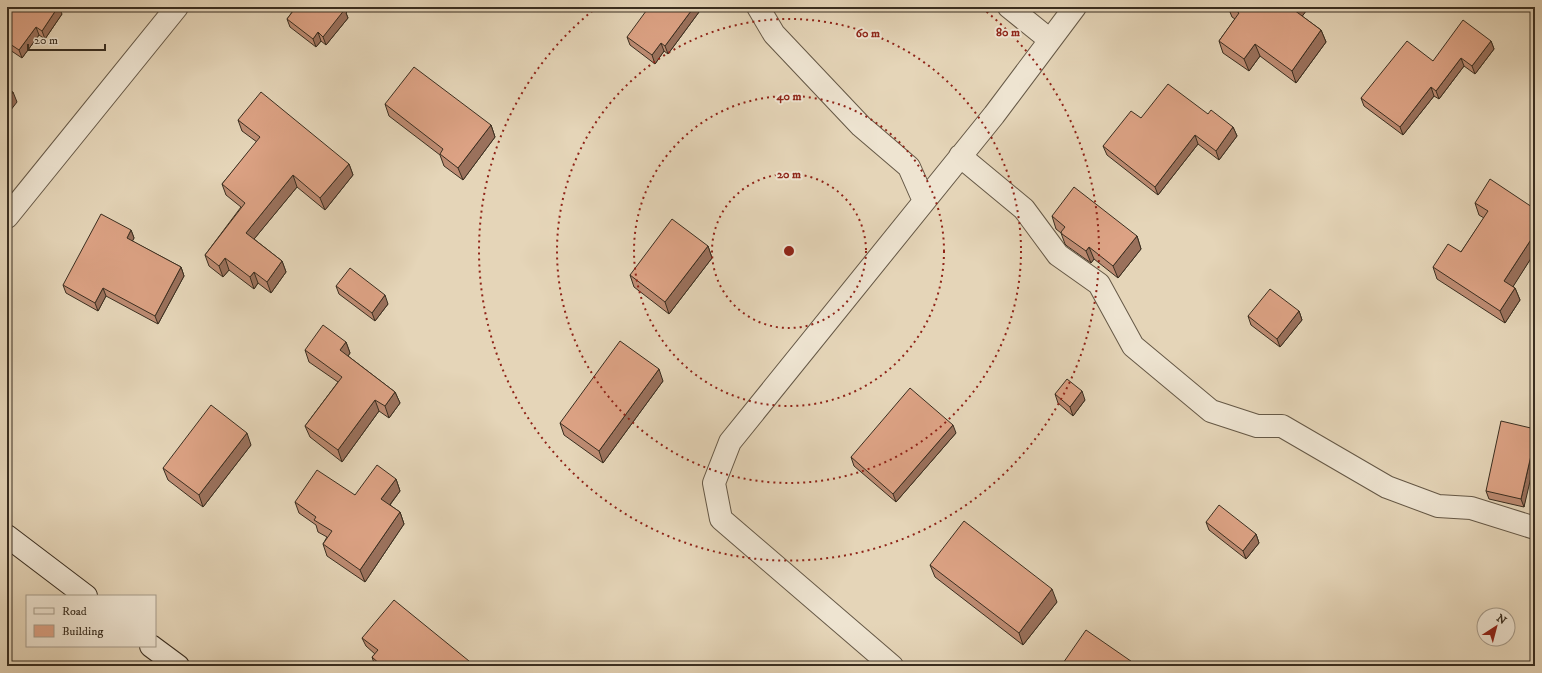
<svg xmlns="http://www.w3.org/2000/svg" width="1542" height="673" font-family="'IM FELL DW Pica',serif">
<rect width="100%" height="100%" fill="#e5d5b8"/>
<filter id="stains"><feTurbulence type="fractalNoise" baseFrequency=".005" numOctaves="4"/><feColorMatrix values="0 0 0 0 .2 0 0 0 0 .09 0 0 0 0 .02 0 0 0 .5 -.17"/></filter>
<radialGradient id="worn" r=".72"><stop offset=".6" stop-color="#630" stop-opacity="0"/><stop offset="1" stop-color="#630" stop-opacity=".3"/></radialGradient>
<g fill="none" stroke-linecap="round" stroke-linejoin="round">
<g stroke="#655846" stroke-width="24">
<path id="street" d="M758,7L774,34L861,126L909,167L924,201
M1009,7L1050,40
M960,156L1024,209L1058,255L1099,284L1133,346L1211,411L1257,426H1282L1387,487L1438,506L1471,508L1535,528
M7,217L177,7
M892,666L721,519L714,483L730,442L994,115L1075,7"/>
</g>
<g stroke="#3a2e20" stroke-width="24">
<path id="secondary" d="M7,536L86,596
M151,646L178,666"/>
</g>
<use href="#street" stroke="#eee4d1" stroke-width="22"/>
<use href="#secondary" stroke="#eee4d1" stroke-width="22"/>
</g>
<path fill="#bd8b72" stroke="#3a2e20" d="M7,7L62,14L45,39L39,35L22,58L7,48Z
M296,7H352L346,13L348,18L326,45L321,41L316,47L290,27L287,19Z
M1228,7H1309L1302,16L1321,30L1326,42L1296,83L1260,56L1249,71L1223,53L1219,41L1235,19L1232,17Z
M699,12L668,54L664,51L655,64L630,45L627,37Z
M1491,41L1494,49L1475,74L1464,66L1439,99L1434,96L1403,135L1364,106L1361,98L1433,61Z
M385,104L491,125L495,137L463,180L444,166L440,155L389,116Z
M1208,114L1233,127L1237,136L1219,160L1198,144L1158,195L1107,155L1103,146L1141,118Z
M238,120L349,164L353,175L325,210L297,187L254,239L282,261L286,272L271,293L258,283L254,289L229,270L223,277L209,266L205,255L241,207L226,195L222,184L257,142L242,131Z
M1475,203L1535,209V252L1513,286L1515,288L1520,300L1505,323L1437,279L1433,267L1461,252L1484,218L1479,215Z
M1052,216L1137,236L1141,249L1118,278L1094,259L1091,263L1067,246L1065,244L1061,233L1056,229Z
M131,230L134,238L132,241L181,267L184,276L158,324L106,296L98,311L66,293L63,285Z
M708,246L712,258L669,314L634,287L630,275Z
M336,286L388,304L375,321L339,294Z
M1299,311L1302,320L1280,347L1251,325L1248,316Z
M346,342L350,353L348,356L395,392L400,403L389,418L379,411L342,462L310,437L305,426L338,382L309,362L305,350Z
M663,381L603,463L564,435L560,423Z
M1055,394L1085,400L1073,416L1058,403Z
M1535,429L1524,507L1489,499L1486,491Z
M956,433L896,502L854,466L851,457Z
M251,445L203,507L168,480L163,468Z
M396,479L400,491L390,505L400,512L404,524L365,582L327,556L323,544L327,537L318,532L316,525L299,513L295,502L355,495Z
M1206,522L1256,534L1259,543L1246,559L1209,530Z
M930,565L1057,602L1023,645L935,577Z
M362,638L470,666H375L372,657L375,654L366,646Z"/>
<path fill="#9a715c" stroke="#3a2e20" d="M58,7H59L62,14L45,39L42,31Z
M342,7H352L346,13L348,18L326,45L323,37Z
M694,7H697L699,12L668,54L665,46Z
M1296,7H1309L1298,22L1294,10Z
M36,27L39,35L22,58L19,50Z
M1321,30L1326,42L1296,83L1292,71Z
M318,32L321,41L316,47L313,39Z
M1491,41L1494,49L1475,74L1472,66Z
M661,43L664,51L655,64L652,55Z
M1255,44L1260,56L1249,71L1244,59Z
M1461,58L1464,66L1439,99L1436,91Z
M1431,87L1434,96L1403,135L1400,127Z
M13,92L17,102L7,115V100Z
M491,125L495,137L463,180L458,168Z
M1233,127L1237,136L1219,160L1216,151Z
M1195,135L1198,144L1158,195L1155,187Z
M349,164L353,175L325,210L320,198Z
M293,175L297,187L250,244L246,233Z
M131,230L134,238L130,246L127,238Z
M1137,236L1141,249L1118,278L1113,266Z
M1532,238L1535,246V252L1509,293L1504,281Z
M708,246L712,258L669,314L665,302Z
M1089,247L1094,259L1091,263L1086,251Z
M225,258L229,270L223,277L219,266Z
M282,261L286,272L271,293L267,282Z
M181,267L184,276L158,324L155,316Z
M254,272L258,283L254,289L250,277Z
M103,288L106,296L98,311L95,303Z
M1515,288L1520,300L1505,323L1500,311Z
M385,295L388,304L375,321L372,313Z
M1299,311L1302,320L1280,347L1277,339Z
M346,342L350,353L344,362L340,350Z
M659,369L663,381L603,463L599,451Z
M1082,391L1085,400L1073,416L1070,407Z
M395,392L400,403L389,418L385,406Z
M375,400L379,411L342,462L338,450Z
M953,425L956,433L896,502L893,494Z
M247,433L251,445L203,507L199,495Z
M1535,438V460L1524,507L1521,499Z
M396,479L400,491L385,511L381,499Z
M400,512L404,524L365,582L360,570Z
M1256,534L1259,543L1246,559L1243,551Z
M1052,589L1057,602L1023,645L1019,633Z
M469,661L470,666H464Z"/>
<path fill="#dca284" stroke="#3a2e20" d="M7,7H58L42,31L36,27L19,50L7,42Z
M296,7H342L345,9L323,37L318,32L313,39L287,19Z
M649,7H694L665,46L661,43L652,55L627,37Z
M1231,7H1296L1294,10L1321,30L1292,71L1255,44L1244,59L1219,41L1239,13Z
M1463,20L1491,41L1472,66L1461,58L1436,91L1431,87L1400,127L1361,98L1407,41L1433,61Z
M414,67L491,125L458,168L440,154L443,149L385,104Z
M1168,84L1208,114L1211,110L1233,127L1216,151L1195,135L1155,187L1103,146L1131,111L1141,118Z
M7,88L13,92L7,100Z
M261,92L349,164L320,198L293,175L246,233L282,261L267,282L254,272L250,277L225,258L219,266L205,255L245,203L222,184L260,137L238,120Z
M1490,179L1535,209V240L1532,238L1504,281L1515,288L1500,311L1433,267L1448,244L1461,252L1488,211L1475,203Z
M1074,187L1137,236L1113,266L1089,247L1086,251L1062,234L1061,232L1065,227L1052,216Z
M101,214L131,230L127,238L181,267L155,316L103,288L95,303L63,285Z
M672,219L708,246L665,302L630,275Z
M350,268L385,295L372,313L336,286Z
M1270,289L1299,311L1277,339L1248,316Z
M323,325L346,342L340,350L395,392L385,406L375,400L338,450L305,426L342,377L305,350Z
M620,341L659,369L599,451L560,423Z
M1067,379L1082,391L1070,407L1055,394Z
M910,388L953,425L893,494L851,457Z
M211,405L247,433L199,495L163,468Z
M1501,421L1535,429V438L1521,499L1486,491Z
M377,465L396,479L381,499L400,512L360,570L323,544L332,531L314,520L316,517L295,502L317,470L355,495Z
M1219,505L1256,534L1243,551L1206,522Z
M964,521L1052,589L1019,633L930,565Z
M394,600L469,661L464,666H382L372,657L378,650L362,638Z
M1086,630L1138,666H1061Z"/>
<g fill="none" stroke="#8f2418" stroke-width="2" stroke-dasharray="2 4">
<circle cx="789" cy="251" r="77"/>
<circle cx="789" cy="251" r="155"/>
<circle cx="789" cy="251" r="232"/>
<path d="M982 8A310 310 0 1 1 596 8"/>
</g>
<circle cx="789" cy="251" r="6" fill="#8f2418" stroke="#eee4d1" stroke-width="2"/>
<g font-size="12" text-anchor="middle" font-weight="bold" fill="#8f2418" stroke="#eee4d1" stroke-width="4" stroke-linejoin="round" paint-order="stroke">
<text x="1008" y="36">80 m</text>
<text x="868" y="37">60 m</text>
<text x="789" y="100">40 m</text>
<text x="789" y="178">20 m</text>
</g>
<rect width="1542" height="673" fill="none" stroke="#e5d5b8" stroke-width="24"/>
<rect x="8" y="8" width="1526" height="657" fill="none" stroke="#3a2e20" stroke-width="2"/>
<rect x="12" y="12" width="1518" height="649" fill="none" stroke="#3a2e20"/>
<rect x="26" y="595" width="130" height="52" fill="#eee4d1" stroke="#a69b8a"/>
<rect x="34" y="608" width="20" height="6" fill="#eee4d1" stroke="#a69b8a"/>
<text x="62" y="615" font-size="12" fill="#3a2e20">Road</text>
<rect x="34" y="625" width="20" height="12" fill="#dca284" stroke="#a69b8a"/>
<text x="62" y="635" font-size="12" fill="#3a2e20">Building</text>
<g transform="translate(1496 627) rotate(36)"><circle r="19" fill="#eee4d1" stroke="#a69b8a"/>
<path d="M0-3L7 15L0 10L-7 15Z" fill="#8f2418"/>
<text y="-6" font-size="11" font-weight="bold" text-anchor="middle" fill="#3a2e20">N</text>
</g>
<path d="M28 44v6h77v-6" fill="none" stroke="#3a2e20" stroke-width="2"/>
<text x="34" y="44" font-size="12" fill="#3a2e20" stroke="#eee4d1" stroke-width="3" paint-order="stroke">20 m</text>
<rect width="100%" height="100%" filter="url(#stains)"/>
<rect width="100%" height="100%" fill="url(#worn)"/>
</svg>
